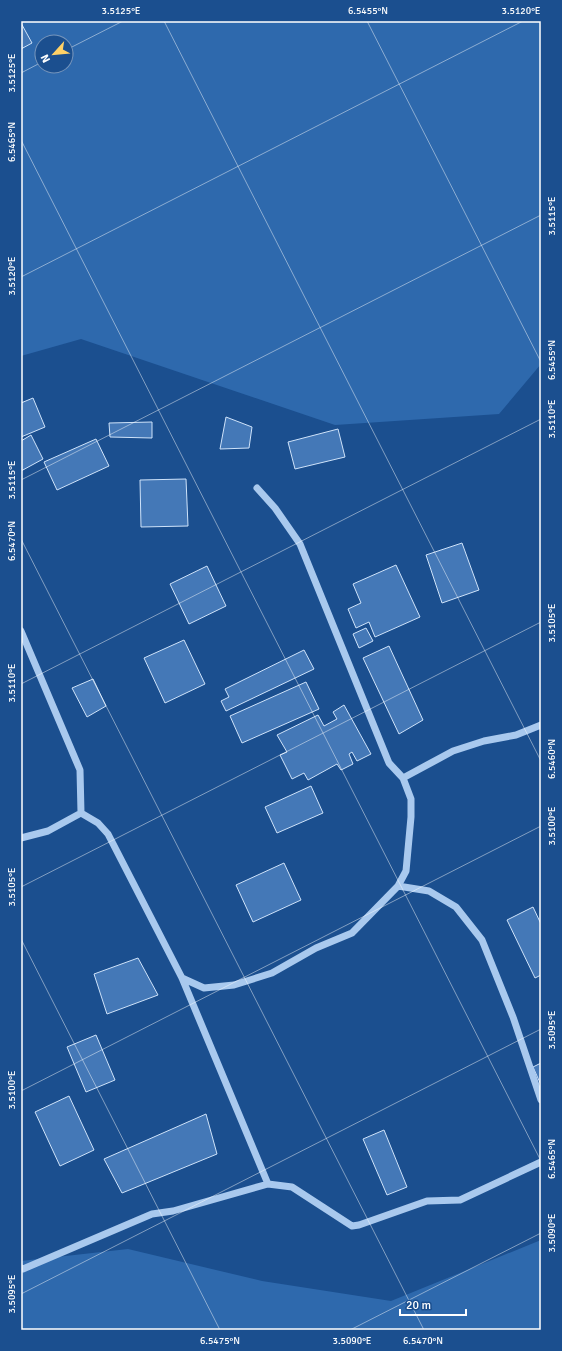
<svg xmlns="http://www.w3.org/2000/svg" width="562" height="1351" font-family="Signika,sans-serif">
<rect width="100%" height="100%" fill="#1b4f8f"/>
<path fill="#2e69ad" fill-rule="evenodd" d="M21,21H541V364L499,414L335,425L81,339L21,356ZM42,42H66V66H42Z
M541,1240V1330H21V1261L128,1249L262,1281L391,1301Z"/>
<path fill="#4478b7" stroke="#cfe3fa" d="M21,23L32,43L21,49Z
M33,398L45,427L21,437V403Z
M226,417L252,427L249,448L220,449Z
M152,422V438L110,437L109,423Z
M338,429L345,457L295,469L288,442Z
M31,435L43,459L21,471V441Z
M96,439L109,466L57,490L44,462Z
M186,479L188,526L141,527L140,480Z
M462,543L479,590L442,603L426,555Z
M396,565L420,617L375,637L369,622L356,628L348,609L361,603L353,584Z
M207,566L226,606L189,624L170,584Z
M366,628L373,641L359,648L353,634Z
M184,640L205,684L165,703L144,658Z
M389,646L423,720L399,734L363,658Z
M304,650L314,669L226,711L221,701L229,697L225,689Z
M93,679L106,706L87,717L72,688Z
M306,682L319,709L242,743L230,716Z
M344,705L371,754L357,761L352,752L349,754L353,764L341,770L337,764L308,780L304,773L292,779L280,755L287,752L277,735L318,715L324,726L337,719L333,712Z
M311,786L323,813L277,833L265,807Z
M284,863L301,900L253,922L236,885Z
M533,907L541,924V975L535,978L507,920Z
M138,958L158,995L107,1014L94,974Z
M96,1035L115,1080L86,1092L67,1047Z
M541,1063V1085L533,1067Z
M69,1096L94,1150L60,1166L35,1112Z
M206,1114L217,1154L122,1193L104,1159Z
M384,1130L407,1187L387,1195L363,1139Z"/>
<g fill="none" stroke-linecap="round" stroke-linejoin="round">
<path stroke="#a9c9ee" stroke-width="7" d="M257,488L275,508L300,544L389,763L403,778L411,799V817L406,871L398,886
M21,631L80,770L81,813
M403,778L453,751L484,741L516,735L541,725
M81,813L98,823L108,834L182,978L268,1184
M21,838L48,831L81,813
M182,978L204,988L234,985L272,973L316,948L352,933L398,886L429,891L456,907L482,940L513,1017L541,1100
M21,1268L23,1269L152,1214L173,1211L268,1184L292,1187L352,1226L359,1225L427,1201L460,1200L541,1162"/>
</g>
<path fill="none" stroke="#fff" stroke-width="1" stroke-opacity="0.45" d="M164,21L541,761M367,21L541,362M66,50L123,21M21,73L42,62M21,140L541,1161M21,277L523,21M21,480L541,215M21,539L424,1330M21,684L541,419M21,887L541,622M21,939L220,1330M21,1091L541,826M21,1294L541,1029M350,1330L541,1233"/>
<rect width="562" height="1351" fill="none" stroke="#1b4f8f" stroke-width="44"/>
<g transform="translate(54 54) rotate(243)"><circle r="19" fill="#1b4f8f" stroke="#7695bc"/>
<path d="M0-3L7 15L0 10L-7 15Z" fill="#ffd166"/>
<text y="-6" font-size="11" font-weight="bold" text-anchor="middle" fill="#ffffff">N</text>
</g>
<path d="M400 1309v6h66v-6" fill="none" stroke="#ffffff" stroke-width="2"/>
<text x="406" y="1309" font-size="12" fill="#ffffff" stroke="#1b4f8f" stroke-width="3" paint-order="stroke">20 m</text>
<rect x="22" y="22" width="518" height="1307" fill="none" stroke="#fff" stroke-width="1.5"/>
<g font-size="10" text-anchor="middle" fill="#fff">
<text x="121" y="14">3.5125°E</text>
<text x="368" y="14">6.5455°N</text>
<text x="521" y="14">3.5120°E</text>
<text transform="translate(11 73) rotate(-90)" y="4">3.5125°E</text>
<text transform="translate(11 142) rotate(-90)" y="4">6.5465°N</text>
<text transform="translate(551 216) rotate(-90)" y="4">3.5115°E</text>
<text transform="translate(11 276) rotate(-90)" y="4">3.5120°E</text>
<text transform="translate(551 360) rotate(-90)" y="4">6.5455°N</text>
<text transform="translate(551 419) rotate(-90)" y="4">3.5110°E</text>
<text transform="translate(11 480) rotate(-90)" y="4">3.5115°E</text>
<text transform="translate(11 541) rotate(-90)" y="4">6.5470°N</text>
<text transform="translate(551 623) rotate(-90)" y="4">3.5105°E</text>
<text transform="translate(11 683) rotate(-90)" y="4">3.5110°E</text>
<text transform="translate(551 759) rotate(-90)" y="4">6.5460°N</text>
<text transform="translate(551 826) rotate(-90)" y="4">3.5100°E</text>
<text transform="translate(11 887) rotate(-90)" y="4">3.5105°E</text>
<text transform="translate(551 1030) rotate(-90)" y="4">3.5095°E</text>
<text transform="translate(11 1090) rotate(-90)" y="4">3.5100°E</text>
<text transform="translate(551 1159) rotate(-90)" y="4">6.5465°N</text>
<text transform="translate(551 1233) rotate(-90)" y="4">3.5090°E</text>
<text transform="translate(11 1294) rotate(-90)" y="4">3.5095°E</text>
<text x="220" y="1344">6.5475°N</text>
<text x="352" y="1344">3.5090°E</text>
<text x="423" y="1344">6.5470°N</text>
</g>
</svg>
